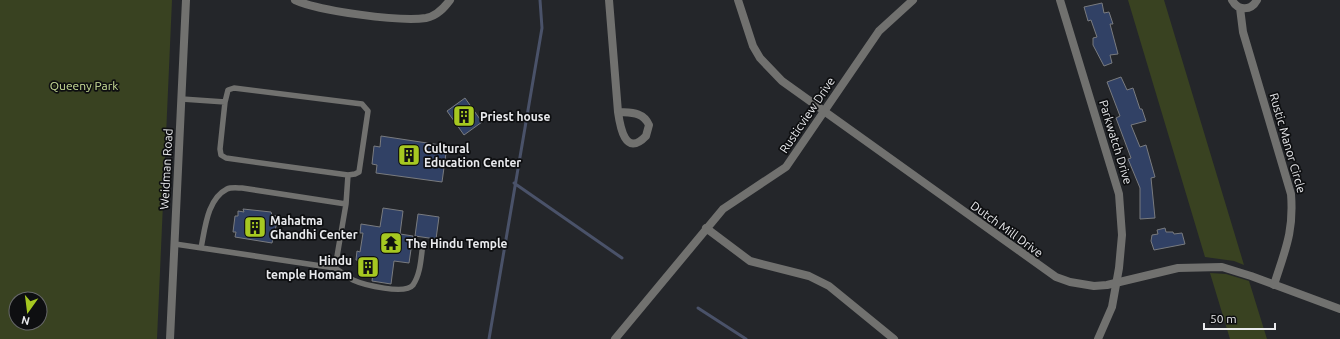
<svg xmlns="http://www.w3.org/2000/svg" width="1340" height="339" font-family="Ubuntu,sans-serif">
<rect width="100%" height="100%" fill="#24262a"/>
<path fill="#394221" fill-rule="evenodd" d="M0,0H172L157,339H0ZM16,299H40V323H16Z
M1128,0H1164L1244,265L1234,261L1205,257Z
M1210,273L1226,274L1249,281L1267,339H1230Z"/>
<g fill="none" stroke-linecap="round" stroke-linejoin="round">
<path stroke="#4a5269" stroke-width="3" d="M514,183L622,258
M698,308L746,339
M489,339L542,28L540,0"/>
</g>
<path fill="#314165" stroke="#797b7f" d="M1102,3L1104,13L1109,12L1113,24H1110L1118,54L1110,55L1112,63L1104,66L1093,45V38L1097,37L1091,20L1088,21L1084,7Z
M1121,77L1127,90L1133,88L1140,109H1142L1146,121L1131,125L1140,147L1146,145L1155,177L1151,178L1155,218L1140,219V188L1128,159L1131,158L1116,118L1120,116L1107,82Z
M465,98L482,122L464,135L447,111Z
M381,136L447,146L442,182L376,173L377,165L372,164L374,146L380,147Z
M383,208L403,211L400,234L413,236L409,263L394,261L391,284L372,281L373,272L363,270L365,261L356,260L357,251L360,252L363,233H360L361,224L380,227Z
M243,209L271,212L272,215L276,216L275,221L277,222L272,243L235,237L236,232H233L235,216H238V211L244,212Z
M418,214L439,217L436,239L415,236Z
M1165,228L1166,232H1173L1174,234L1182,233L1185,244L1154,250L1151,241L1152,235L1158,234L1157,230Z"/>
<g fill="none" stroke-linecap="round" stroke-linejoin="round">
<path stroke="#71716f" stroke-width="5.5" d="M182,99L225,102L220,149L221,155L226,158L348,175L355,174L359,172L368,111L362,104L234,88L228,90L225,102
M346,204L348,175
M175,244L335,268L346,204L242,188C238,188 231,187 227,189C207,199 205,229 201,248
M335,268C341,272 347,276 353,280C364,285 405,295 413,285C421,273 421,257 423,243"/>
<path stroke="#71716f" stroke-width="8" d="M295,0C319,11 400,22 426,18C437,16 444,8 450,0
M609,0L618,112
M1060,0L1119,194L1122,235L1119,268L1112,307L1098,339
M1232,0C1238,11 1251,11 1257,0
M1240,8L1243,32L1291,194C1294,232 1285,250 1274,285
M618,112C630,113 643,111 649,125L646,136C625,158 620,126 618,112Z
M706,228L750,261L809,276L829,286L894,339
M615,339L723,209L786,167L879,31L913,0"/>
<path stroke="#71716f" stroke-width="8" d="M738,0L753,46L760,58L782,81L1056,277L1070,282L1094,286L1107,285L1178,268L1222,267L1251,276L1340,309
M170,339L186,0"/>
</g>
<defs>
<g id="building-square" transform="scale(1.15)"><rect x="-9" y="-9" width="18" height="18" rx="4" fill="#a6c821" stroke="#0e0f11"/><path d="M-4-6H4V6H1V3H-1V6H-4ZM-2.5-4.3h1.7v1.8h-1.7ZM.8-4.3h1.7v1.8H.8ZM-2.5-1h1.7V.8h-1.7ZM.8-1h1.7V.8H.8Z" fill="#111"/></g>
<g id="temple-square" transform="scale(1.15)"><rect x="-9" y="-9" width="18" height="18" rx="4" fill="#a6c821" stroke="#0e0f11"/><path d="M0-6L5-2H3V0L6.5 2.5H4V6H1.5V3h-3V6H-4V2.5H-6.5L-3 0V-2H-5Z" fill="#111"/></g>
</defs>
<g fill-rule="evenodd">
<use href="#building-square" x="464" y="116"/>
<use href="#building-square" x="409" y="155"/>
<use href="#building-square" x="255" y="227"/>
<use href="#temple-square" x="391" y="243"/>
<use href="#building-square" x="368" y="267"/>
</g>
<g text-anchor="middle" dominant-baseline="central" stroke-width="3.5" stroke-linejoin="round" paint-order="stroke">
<g font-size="12" fill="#cbe099" stroke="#0e0f11">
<text x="84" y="85">Queeny Park</text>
</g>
<g font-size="12" fill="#e9eaed" stroke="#0e0f11">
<text transform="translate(807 115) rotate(-56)">Rusticview Drive</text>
<text transform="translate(1116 142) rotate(73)">Parkwatch Drive</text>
<text transform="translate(1288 143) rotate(74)">Rustic Manor Circle</text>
<text transform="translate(166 169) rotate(-87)">Weidman Road</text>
<text transform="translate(1007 229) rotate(36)">Dutch Mill Drive</text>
</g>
<g font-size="12" font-weight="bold" fill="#e9eaed" stroke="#0e0f11" text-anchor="start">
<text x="480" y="116">Priest house</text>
<text x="424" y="148">Cultural<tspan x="424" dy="14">Education Center</tspan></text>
<text x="270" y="220">Mahatma<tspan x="270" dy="14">Ghandhi Center</tspan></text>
<text x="406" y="243">The Hindu Temple</text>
<text x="352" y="260" text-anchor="end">Hindu<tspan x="352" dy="14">temple Homam</tspan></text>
</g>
</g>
<g transform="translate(28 311) rotate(194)"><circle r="19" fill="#0e0f11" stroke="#666769"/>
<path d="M0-3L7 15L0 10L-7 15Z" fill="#a6c821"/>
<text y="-6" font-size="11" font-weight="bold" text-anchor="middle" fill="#e9eaed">N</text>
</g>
<path d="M1204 323v6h71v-6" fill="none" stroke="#e9eaed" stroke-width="2"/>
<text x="1210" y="323" font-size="12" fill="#e9eaed" stroke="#0e0f11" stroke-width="3" paint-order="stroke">50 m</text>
</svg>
